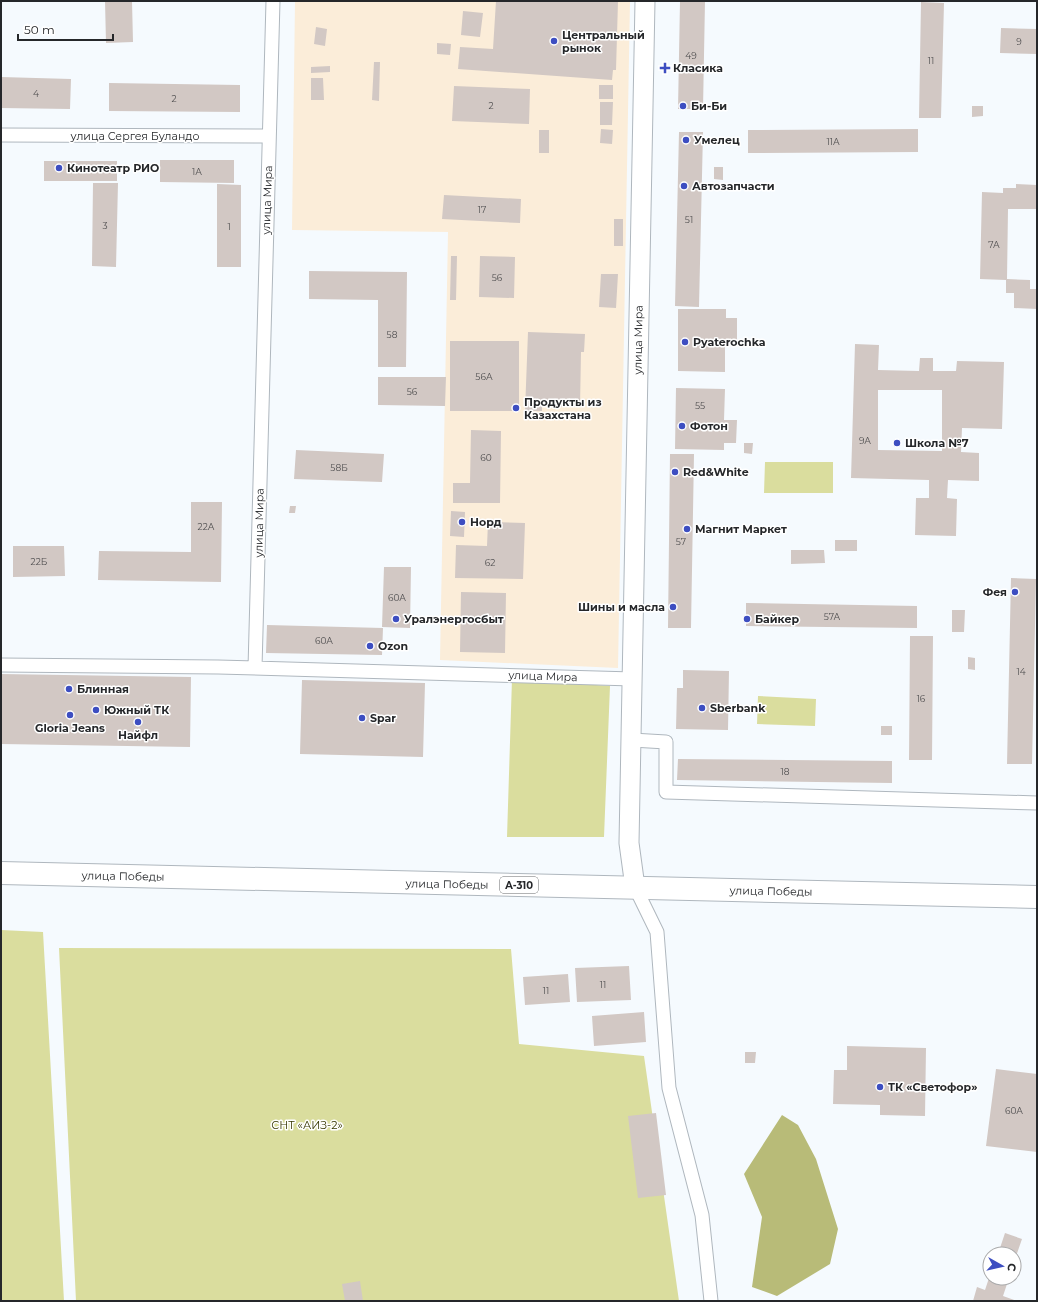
<svg xmlns="http://www.w3.org/2000/svg" width="1038" height="1302" font-family="Montserrat,sans-serif">
<rect width="100%" height="100%" fill="#f5fafe"/>
<path fill="#fbedd9" d="M295,1H630L618,668L440,660L448,232L292,230Z"/>
<path fill="#dadd9e" d="M765,462H833V493H764Z
M512,679L610,686L604,837H507Z
M758,696L816,699L815,726L757,724Z
M1,930L43,932L64,1301H1Z
M59,948L511,949L519,1044L644,1056L679,1301H76Z"/>
<path fill="#b8bb78" d="M782,1115L798,1125L816,1159L838,1229L830,1264L777,1296L752,1287L762,1217L744,1174Z"/>
<path fill="#d2c8c4" fill-rule="evenodd" d="M105,1H132L133,42L106,43Z
M496,1H618L616,70H613L612,80L458,69L460,47L493,49Z
M680,1H705L703,109H678Z
M921,2L944,3L941,118H919Z
M463,11L483,13L480,37L461,35Z
M316,27L327,29L325,46L314,44Z
M1001,28L1037,29V54L1000,53Z
M437,43L451,44L450,55L437,54Z
M374,62H380L379,101L372,100Z
M330,66V72L311,73V67Z
M1,77L71,79L70,109L1,108Z
M311,78H323L324,100H311Z
M109,83L240,85V112L109,111Z
M599,85H613V99H599Z
M454,86L530,89L529,124L452,121Z
M600,102H613L612,125H600Z
M972,106H983V116L972,117Z
M601,129L613,130L612,144L600,143Z
M918,129V152L748,153V130Z
M539,130H549V153H539Z
M679,132H703L699,307L675,306Z
M160,160H234V183L160,182Z
M44,161H117V181H44Z
M714,167H723V180L714,179Z
M93,183H118L116,267L92,266Z
M217,184L241,185V267H217Z
M1016,184L1037,185V209H1008L1007,279L1030,280V289H1037V309L1014,308V293H1006V280L980,279L982,192L1003,193V188H1016Z
M444,195L521,199L520,223L442,219Z
M614,219H623V246H614Z
M451,256H457L456,300H450Z
M480,256L515,257L514,298L479,297Z
M309,271L407,272L406,367H378V300L309,299Z
M601,274H618L616,308L599,307Z
M678,309H726V318H737V342H725V372L678,371Z
M528,332L585,334L584,352H581L580,407L542,406V411H525Z
M450,341H519V411H450Z
M855,344L879,345L878,370L919,371L920,358H933V371H956L957,361L1004,362L1002,429L962,428L961,452L979,453V481L948,480L947,498L957,499L956,536L915,535L916,498H929V480L851,478ZM878,390H942V451L878,450Z
M378,377H446L445,406L378,405Z
M676,388L725,389L724,420H737L736,443H724V450L675,449Z
M471,430L501,431L500,503H453V483H470Z
M744,443H753L752,454L744,453Z
M296,450L384,454L382,482L294,479Z
M670,454H694L691,628H668Z
M191,502H222L221,582L98,580L99,551L191,552Z
M290,506H296L295,513H289Z
M451,511L465,512L464,537L450,536Z
M488,522L525,523L523,579L455,578L456,545L487,546Z
M835,540H857V551H835Z
M13,546H64L65,576L13,577Z
M791,550H824L825,563L791,564Z
M384,567H411L410,628L382,627Z
M1011,578L1036,579L1032,764H1007Z
M461,592L506,593L505,653L460,652Z
M746,603L917,606V628L746,626Z
M952,610H965L964,632H952Z
M267,625L383,628L382,655L266,653Z
M910,636H933L932,760H909Z
M968,657L975,658V670L968,669Z
M683,670L729,671L728,730L676,729L677,688H683Z
M1,674L191,677L190,747L1,744Z
M302,680L425,683L423,757L300,754Z
M881,726H892V735H881Z
M678,759L892,761V783L677,780Z
M629,966L631,1000L577,1002L575,968Z
M568,974L570,1002L525,1005L523,977Z
M644,1012L646,1042L594,1046L592,1016Z
M847,1046L926,1048L925,1116L880,1115V1105L833,1104L834,1070H847Z
M745,1052H756L755,1063H745Z
M996,1069L1037,1074V1152L986,1146Z
M656,1113L666,1195L638,1198L628,1116Z
M1005,1233L1022,1239L1014,1262V1254H998Z
M989,1278H1009L1003,1296L1017,1301H973L977,1287L985,1290Z
M360,1281L363,1301H345L342,1284Z"/>
<g fill="none" stroke-linecap="round" stroke-linejoin="round">
<g stroke="#afb7be" stroke-width="15">
<path id="street" d="M1,135L269,136
M1,665L218,667L633,679
M255,668L273,1
M632,740L666,742V792L1037,803
M635,887L657,932L669,1088L702,1215L711,1301"/>
</g>
<g stroke="#afb7be" stroke-width="21">
<path id="secondary" d="M635,887L629,843L645,1"/>
</g>
<g stroke="#afb7be" stroke-width="24">
<path id="highway" d="M1,873L1037,897"/>
</g>
<use href="#street" stroke="#fff" stroke-width="13"/>
<use href="#secondary" stroke="#fff" stroke-width="19"/>
<use href="#highway" stroke="#fff" stroke-width="22"/>
</g>
<g fill="#3d4ec1" stroke="#fff" stroke-width="1.5">
<circle cx="554" cy="41" r="4"/>
<path d="M663 62h4v4h4v4h-4v4h-4v-4h-4v-4h4z"/>
<circle cx="683" cy="106" r="4"/>
<circle cx="686" cy="140" r="4"/>
<circle cx="59" cy="168" r="4"/>
<circle cx="684" cy="186" r="4"/>
<circle cx="685" cy="342" r="4"/>
<circle cx="516" cy="408" r="4"/>
<circle cx="682" cy="426" r="4"/>
<circle cx="897" cy="443" r="4"/>
<circle cx="675" cy="472" r="4"/>
<circle cx="462" cy="522" r="4"/>
<circle cx="687" cy="529" r="4"/>
<circle cx="1015" cy="592" r="4"/>
<circle cx="673" cy="607" r="4"/>
<circle cx="396" cy="619" r="4"/>
<circle cx="747" cy="619" r="4"/>
<circle cx="370" cy="646" r="4"/>
<circle cx="69" cy="689" r="4"/>
<circle cx="702" cy="708" r="4"/>
<circle cx="96" cy="710" r="4"/>
<circle cx="70" cy="715" r="4"/>
<circle cx="362" cy="718" r="4"/>
<circle cx="138" cy="722" r="4"/>
<circle cx="880" cy="1087" r="4"/>
</g>
<g text-anchor="middle" dominant-baseline="central" stroke-width="3" stroke-linejoin="round" paint-order="stroke">
<g font-size="9" fill="#504f50">
<text x="1019" y="41">9</text>
<text x="691" y="55">49</text>
<text x="931" y="60">11</text>
<text x="36" y="93">4</text>
<text x="174" y="98">2</text>
<text x="491" y="105">2</text>
<text x="833" y="141">11А</text>
<text x="197" y="171">1А</text>
<text x="482" y="209">17</text>
<text x="689" y="219">51</text>
<text x="105" y="225">3</text>
<text x="229" y="226">1</text>
<text x="994" y="244">7А</text>
<text x="497" y="277">56</text>
<text x="392" y="334">58</text>
<text x="484" y="376">56А</text>
<text x="412" y="391">56</text>
<text x="700" y="405">55</text>
<text x="865" y="440">9А</text>
<text x="486" y="457">60</text>
<text x="339" y="467">58Б</text>
<text x="206" y="526">22А</text>
<text x="681" y="541">57</text>
<text x="39" y="561">22Б</text>
<text x="490" y="562">62</text>
<text x="397" y="597">60А</text>
<text x="832" y="616">57А</text>
<text x="324" y="640">60А</text>
<text x="1021" y="671">14</text>
<text x="921" y="698">16</text>
<text x="785" y="771">18</text>
<text x="603" y="984">11</text>
<text x="546" y="990">11</text>
<text x="1014" y="1110">60А</text>
</g>
<rect fill="#fff" stroke="#66686a" stroke-width="1" x="500" y="877" width="38" height="16" rx="3"/>
<g font-size="10" font-weight="bold" fill="#25272a">
<text x="519" y="885">А-310</text>
</g>
<g font-size="11" font-weight="bold" fill="#25272a" stroke="#fff" text-anchor="start">
<text x="562" y="35">Центральный<tspan x="562" dy="13">рынок</tspan></text>
<text x="673" y="68">Класика</text>
<text x="691" y="106">Би-Би</text>
<text x="694" y="140">Умелец</text>
<text x="67" y="168">Кинотеатр РИО</text>
<text x="692" y="186">Автозапчасти</text>
<text x="693" y="342">Pyaterochka</text>
<text x="524" y="402">Продукты из<tspan x="524" dy="13">Казахстана</tspan></text>
<text x="690" y="426">Фотон</text>
<text x="905" y="443">Школа №7</text>
<text x="683" y="472">Red&amp;White</text>
<text x="470" y="522">Норд</text>
<text x="695" y="529">Магнит Маркет</text>
<text x="1007" y="592" text-anchor="end">Фея</text>
<text x="665" y="607" text-anchor="end">Шины и масла</text>
<text x="404" y="619">Уралэнергосбыт</text>
<text x="755" y="619">Байкер</text>
<text x="378" y="646">Ozon</text>
<text x="77" y="689">Блинная</text>
<text x="710" y="708">Sberbank</text>
<text x="104" y="710">Южный ТК</text>
<text x="370" y="718">Spar</text>
<text x="70" y="728" text-anchor="middle">Gloria Jeans</text>
<text x="138" y="735" text-anchor="middle">Найфл</text>
<text x="888" y="1087">ТК «Светофор»</text>
</g>
<g font-size="11" fill="#25272a" stroke="#fff">
<text x="135" y="136">улица Сергея Буландо</text>
<text transform="translate(267 200) rotate(-88)">улица Мира</text>
<text transform="translate(638 340) rotate(-89)">улица Мира</text>
<text transform="translate(259 523) rotate(-89)">улица Мира</text>
<text transform="translate(543 676) rotate(2)">улица Мира</text>
<text transform="translate(123 876) rotate(1)">улица Победы</text>
<text transform="translate(447 884) rotate(1)">улица Победы</text>
<text transform="translate(771 891) rotate(1)">улица Победы</text>
</g>
<g font-size="11" fill="#373801" stroke="#fff">
<text x="307" y="1125">СНТ «АИЗ-2»</text>
</g>
</g>
<rect width="1038" height="1302" fill="none" stroke="#25272a" stroke-width="4"/>
<g transform="translate(1002 1266) rotate(98)"><circle r="19" fill="#ffffff" stroke="#a8a9aa"/>
<path d="M0-3L7 15L0 10L-7 15Z" fill="#3d4ec1"/>
<text y="-6" font-size="11" font-weight="bold" text-anchor="middle" fill="#25272a">С</text>
</g>
<path d="M18 34v6h95v-6" fill="none" stroke="#25272a" stroke-width="2"/>
<text x="24" y="34" font-size="12" fill="#25272a" stroke="#ffffff" stroke-width="3" paint-order="stroke">50 m</text>
</svg>
